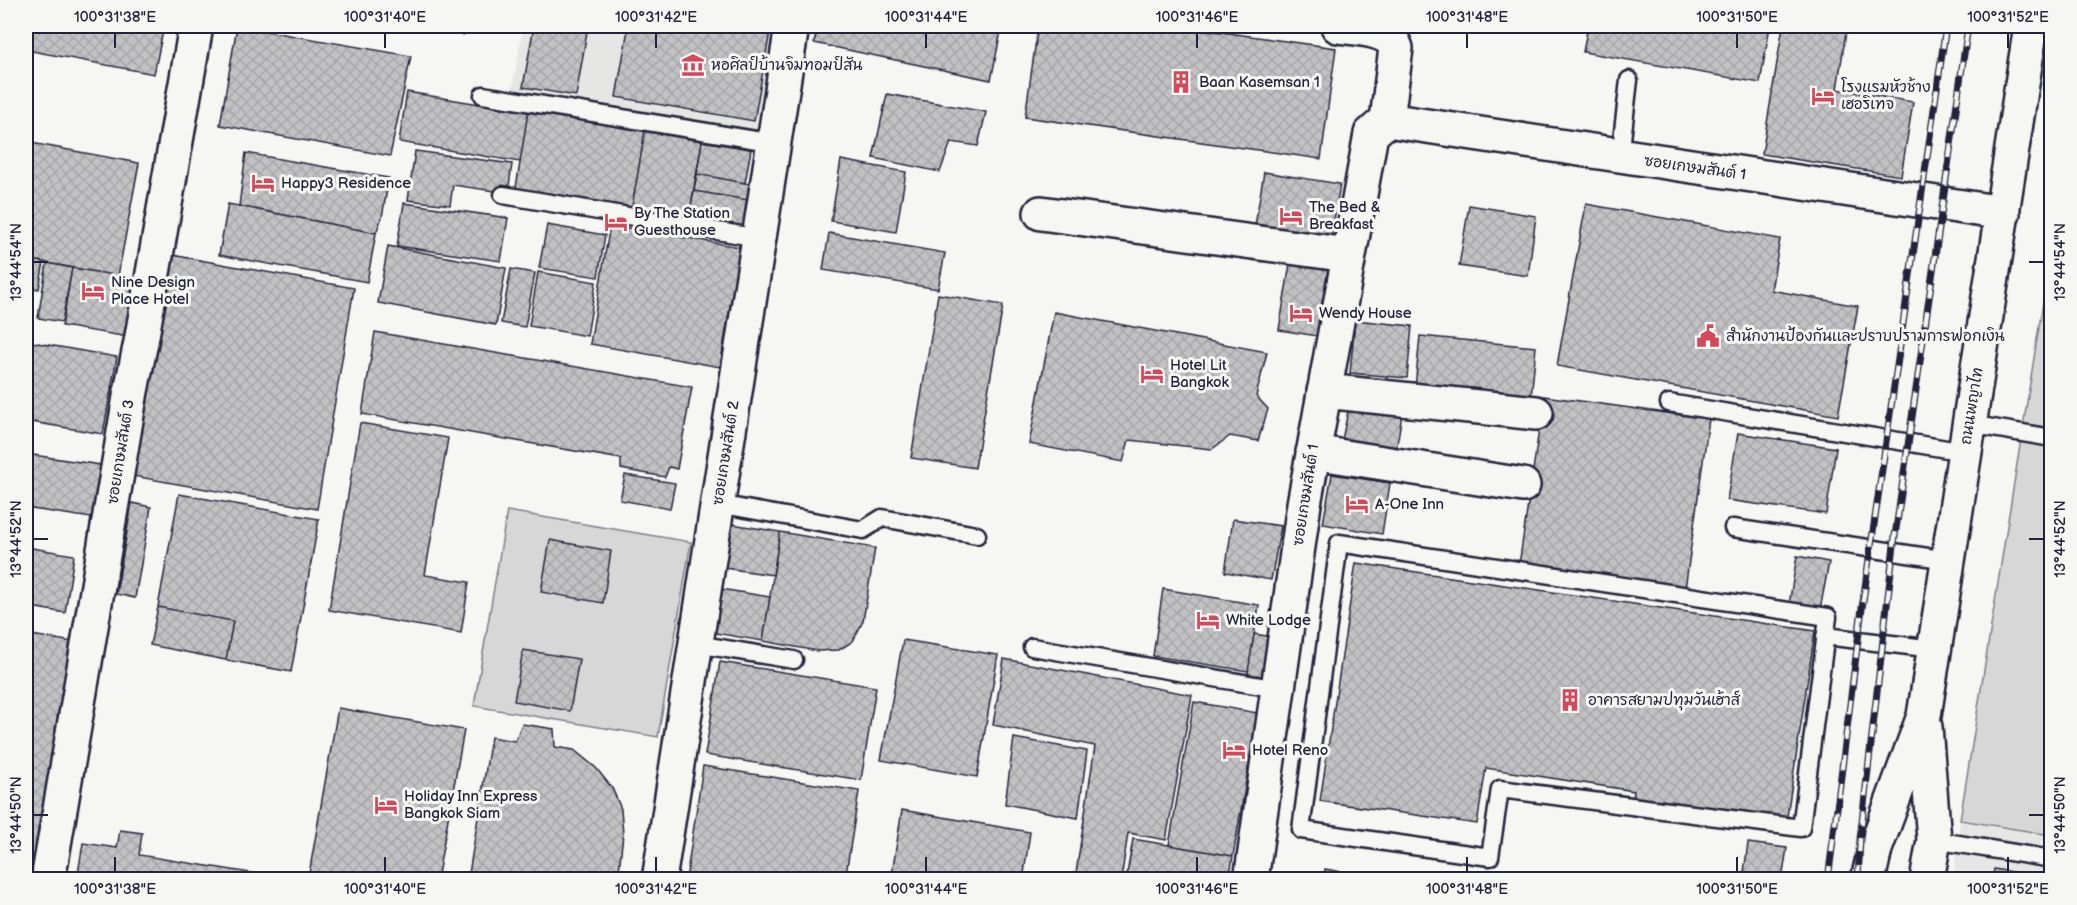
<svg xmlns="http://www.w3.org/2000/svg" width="2077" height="905" font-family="'Balsamiq Sans','Playpen Sans Thai',sans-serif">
<defs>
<pattern id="building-cross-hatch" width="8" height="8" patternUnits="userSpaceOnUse" patternTransform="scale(1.5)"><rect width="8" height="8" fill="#c2c2c4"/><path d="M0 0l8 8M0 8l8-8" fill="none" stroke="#a6a6a9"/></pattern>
</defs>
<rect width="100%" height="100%" fill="#f6f6f2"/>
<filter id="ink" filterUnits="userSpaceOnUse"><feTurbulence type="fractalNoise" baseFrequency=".0167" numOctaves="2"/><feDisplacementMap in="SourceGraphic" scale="12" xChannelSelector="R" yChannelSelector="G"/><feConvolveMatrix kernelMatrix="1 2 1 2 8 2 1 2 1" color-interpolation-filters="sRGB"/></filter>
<g filter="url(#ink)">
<path fill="#e6e6e4" d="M523,26H778L760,132L512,91Z
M1960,820L2051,835V879L1953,880Z"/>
<path fill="#d7d7d7" stroke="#7c7c89" stroke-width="1.5" d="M2051,252V835L1960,820Z
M507,511L691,542L658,737L474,706Z"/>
<path fill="url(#building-cross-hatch)" stroke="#22223b" stroke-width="1.5" d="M26,26H164L154,74L26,50Z
M237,26L411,56L390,156L220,125Z
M423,26H466L464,35L423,28Z
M534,26H588L576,96L523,87Z
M646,26H664L683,29V26H771L754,121L616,97L628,29L645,32Z
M818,26H1002L991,80L814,43Z
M1038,26H1177L1336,48L1321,159L1025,117Z
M1588,26H1770L1760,83L1583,52Z
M1783,26H1847L1837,89L1913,102L1901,176L1762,154Z
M407,92L528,112L520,162L399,142Z
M887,94L986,112L978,146L951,142L940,172L873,158Z
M528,112L645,131L632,207L516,188Z
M645,131L702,141L689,217L632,207Z
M702,141L751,149L745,183L697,174Z
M26,142L139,163L118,276L26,259Z
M415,151L512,164L508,193L453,185L450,205L408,200Z
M246,153L389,178L382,217L376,233L239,206Z
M841,160L906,172L896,232L831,221Z
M1264,172L1340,184L1329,250L1253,238Z
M697,174L751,184L748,200L694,191Z
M694,191L748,200L744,226L689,217Z
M404,203L508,218L501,261L397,246Z
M228,204L376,233L367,282L219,255Z
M1586,204L1780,239L1771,290L1858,306L1838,416L1557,366Z
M1469,205L1536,216L1528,276L1459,266Z
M547,225L605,235L598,277L539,268Z
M610,225L740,247L720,367L590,344Z
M829,233L945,253L938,289L823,270Z
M388,246L506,268L496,325L378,303Z
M172,255L354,288L317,509L133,476Z
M26,259L44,262L39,289L26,287Z
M47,263L72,268L62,322L38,318Z
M1290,264L1328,270L1317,336L1279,330Z
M72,268L138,279L128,337L62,326Z
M511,269L535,273L525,327L501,323Z
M538,272L596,282L587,336L529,326Z
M938,294L1003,305L975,468L911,458Z
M1054,312L1267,352L1256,396L1268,409L1258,441L1230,436L1212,449L1129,440L1123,462L1029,444Z
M1355,320L1412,326L1407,378L1350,373Z
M375,332L692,387L677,469L669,467L665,477L621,469V459L362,414Z
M1420,336L1536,347L1531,398L1415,388Z
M26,341L117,357L103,434L26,421Z
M1544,396L1709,419L1685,589L1519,565Z
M1349,407L1402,414L1395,457L1340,449Z
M360,423L448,438L425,575L469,582L461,633L329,610Z
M1738,433L1836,448L1826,514L1727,500Z
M26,454L107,466L98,519L26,508Z
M1332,474L1390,483L1382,534L1323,524Z
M625,475L675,483L670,509L620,500Z
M179,494L319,519L291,672L226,660L233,621L158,607Z
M132,503L151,507L135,598L116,594Z
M1233,519L1281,526L1271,580L1225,572Z
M732,524L780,532L773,575L725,568Z
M780,532L875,548L863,621L853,641L839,650L817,651L763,641Z
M550,540L611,551L603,603L541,592Z
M26,547L74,555L65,613L26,606Z
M1797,556L1829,562L1820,610L1789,605Z
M1356,563L1815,631L1786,823L1633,800L1634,791L1486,768L1477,824L1320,801Z
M721,589L770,597L763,641L715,633Z
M1163,589L1259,605L1248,671L1153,656Z
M158,607L233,621L226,660L150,645Z
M26,634L73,642L31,880H26Z
M1254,634L1279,638L1272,682L1247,678Z
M903,640L998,655L977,777L881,760Z
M523,650L579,659L570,711L514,701Z
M1004,659L1192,695L1166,840L1128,833L1121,880H1075L1095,746L993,725Z
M720,662L876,687L861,780L705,755Z
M1194,702L1258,713L1233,856L1169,845Z
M338,708L464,730L437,880H308Z
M522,724L554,729L555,747L574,750L596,768L612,788L621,809L623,834L618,880H468L491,737L515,741Z
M1014,738L1087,751L1078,818L1005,804Z
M703,766L859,791L845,880H686Z
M902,810L1030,832L1023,880H891Z
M120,830L142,833L139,855L263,875V880H77L83,843L117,848Z
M1133,839L1233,856L1229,880H1126Z
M1748,843L1787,848L1782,880H1743Z
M1325,869L1388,880H1323Z
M1994,869L2052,879V880H1992Z"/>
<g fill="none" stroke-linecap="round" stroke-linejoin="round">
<g stroke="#22223b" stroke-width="21">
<path id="lane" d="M483,95L774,143
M1620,157L1629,80
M503,195L759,238
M1669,403L1965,452
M1969,424L2052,438
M718,504L863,530L882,518L977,535
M1733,528L1948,560
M1339,543L1828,617L1801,828L1500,789L1490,857L1301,830Z
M1825,636L1934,649
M696,644L794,660
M1032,647L1279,689
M1934,840L2052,859"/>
</g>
<g stroke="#22223b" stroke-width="38">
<path id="street" d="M1338,26C1357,29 1389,28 1396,48L1387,120
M1041,213L1348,255
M1324,391L1536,413
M1313,452L1523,485
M48,880L131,391L141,342L196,26
M659,880L792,26
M1251,880L1304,504L1371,134L1387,120L2003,213"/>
</g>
<g stroke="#22223b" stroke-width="38">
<path id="primary" d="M1925,727L1934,840L1927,880
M1868,880L1875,849L1924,716L2031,26"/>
</g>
<use href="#lane" stroke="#f6f6f2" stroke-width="16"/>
<use href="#street" stroke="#f6f6f2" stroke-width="33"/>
<use href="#primary" stroke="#f6f6f2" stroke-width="33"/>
<g stroke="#22223b" stroke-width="7">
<path id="rail" d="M1828,880L1862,608L1946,26
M1858,880L1860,839L1895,536L1968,26"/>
</g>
<use href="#rail" stroke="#f6f6f2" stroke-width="4.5" stroke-dasharray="14" stroke-linecap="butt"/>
</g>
</g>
<path fill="none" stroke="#22223b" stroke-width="2" d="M115,33V48M385,33V48M656,33V48M926,33V48M1197,33V48M1467,33V48M1737,33V48M2008,33V48M33,262H48M2029,262H2044M33,539H48M2029,539H2044M33,815H48M2029,815H2044M115,857V872M385,857V872M656,857V872M926,857V872M1197,857V872M1467,857V872M1737,857V872M2008,857V872"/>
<defs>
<g id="museum-bare" transform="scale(1.8)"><path d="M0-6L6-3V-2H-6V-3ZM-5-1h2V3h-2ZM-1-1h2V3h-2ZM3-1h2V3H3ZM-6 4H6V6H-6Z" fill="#d1495b" stroke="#f6f6f2" stroke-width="2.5" paint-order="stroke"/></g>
<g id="building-bare" transform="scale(1.8)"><path d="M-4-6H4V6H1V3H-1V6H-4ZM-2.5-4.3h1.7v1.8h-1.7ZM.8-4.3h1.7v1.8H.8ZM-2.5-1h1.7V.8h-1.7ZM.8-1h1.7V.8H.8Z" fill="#d1495b" stroke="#f6f6f2" stroke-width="2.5" paint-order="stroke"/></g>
<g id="hotel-bare" transform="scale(1.8)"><path d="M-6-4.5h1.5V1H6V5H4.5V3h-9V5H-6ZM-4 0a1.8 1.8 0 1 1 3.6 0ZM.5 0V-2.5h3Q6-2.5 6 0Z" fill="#d1495b" stroke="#f6f6f2" stroke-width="2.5" paint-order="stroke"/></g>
<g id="civic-bare" transform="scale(1.8)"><path d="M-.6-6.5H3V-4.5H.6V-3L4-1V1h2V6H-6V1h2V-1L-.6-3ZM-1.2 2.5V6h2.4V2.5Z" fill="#d1495b" stroke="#f6f6f2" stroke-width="2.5" paint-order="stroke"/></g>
</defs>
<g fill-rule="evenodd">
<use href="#museum-bare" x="693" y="65"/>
<use href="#building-bare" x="1181" y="82"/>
<use href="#hotel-bare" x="1823" y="96"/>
<use href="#hotel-bare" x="263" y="183"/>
<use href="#hotel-bare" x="1291" y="216"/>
<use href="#hotel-bare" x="616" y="222"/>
<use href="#hotel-bare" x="93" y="291"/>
<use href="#hotel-bare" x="1301" y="313"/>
<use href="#civic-bare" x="1708" y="336"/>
<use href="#hotel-bare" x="1152" y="374"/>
<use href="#hotel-bare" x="1357" y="504"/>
<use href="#hotel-bare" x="1208" y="620"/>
<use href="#building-bare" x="1570" y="700"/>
<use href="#hotel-bare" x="1234" y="750"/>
<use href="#hotel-bare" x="386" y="805"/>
</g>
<g text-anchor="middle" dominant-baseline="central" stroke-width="6" stroke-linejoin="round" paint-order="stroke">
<g font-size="15" fill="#22223b" stroke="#f6f6f2" text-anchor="start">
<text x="711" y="65">หอศิลป์บ้านจิมทอมป์สัน</text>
<text x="1199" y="82">Baan Kasemsan 1</text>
<text x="1841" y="87">โรงแรมหัวช้าง<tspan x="1841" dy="17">เฮอริเทจ</tspan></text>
<text x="281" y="183">Happy3 Residence</text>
<text x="1309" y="207">The Bed &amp;<tspan x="1309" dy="17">Breakfast</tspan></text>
<text x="634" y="213">By The Station<tspan x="634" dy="17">Guesthouse</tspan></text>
<text x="111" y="282">Nine Design<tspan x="111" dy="17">Place Hotel</tspan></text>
<text x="1319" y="313">Wendy House</text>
<text x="1726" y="336">สำนักงานป้องกันและปราบปรามการฟอกเงิน</text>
<text x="1170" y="365">Hotel Lit<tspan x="1170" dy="17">Bangkok</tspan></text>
<text x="1375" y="504">A-One Inn</text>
<text x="1226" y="620">White Lodge</text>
<text x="1588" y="700">อาคารสยามปทุมวันเฮ้าส์</text>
<text x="1252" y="750">Hotel Reno</text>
<text x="404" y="796">Holiday Inn Express<tspan x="404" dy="17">Bangkok Siam</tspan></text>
</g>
<g font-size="15" fill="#22223b" stroke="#f6f6f2">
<text transform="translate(1695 168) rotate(8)">ซอยเกษมสันต์ 1</text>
<text transform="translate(1972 406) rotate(-81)">ถนนพญาไท</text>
<text transform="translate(121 452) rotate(-81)">ซอยเกษมสันต์ 3</text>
<text transform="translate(726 453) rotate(-81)">ซอยเกษมสันต์ 2</text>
<text transform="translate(1306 495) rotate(-81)">ซอยเกษมสันต์ 1</text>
</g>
</g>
<rect width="2077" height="905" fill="none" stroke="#f6f6f2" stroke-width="66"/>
<rect x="33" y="33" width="2011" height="839" fill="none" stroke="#22223b" stroke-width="2"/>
<g font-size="15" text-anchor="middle" fill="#22223b">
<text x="115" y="22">100°31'38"E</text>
<text x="385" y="22">100°31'40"E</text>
<text x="656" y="22">100°31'42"E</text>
<text x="926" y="22">100°31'44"E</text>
<text x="1197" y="22">100°31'46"E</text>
<text x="1467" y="22">100°31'48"E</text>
<text x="1737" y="22">100°31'50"E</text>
<text x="2008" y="22">100°31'52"E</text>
<text transform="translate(16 262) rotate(-90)" y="5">13°44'54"N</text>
<text transform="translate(2060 262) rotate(-90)" y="5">13°44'54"N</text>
<text transform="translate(16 539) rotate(-90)" y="5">13°44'52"N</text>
<text transform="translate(2060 539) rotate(-90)" y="5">13°44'52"N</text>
<text transform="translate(16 815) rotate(-90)" y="5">13°44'50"N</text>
<text transform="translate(2060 815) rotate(-90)" y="5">13°44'50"N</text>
<text x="115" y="894">100°31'38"E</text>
<text x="385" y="894">100°31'40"E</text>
<text x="656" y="894">100°31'42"E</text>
<text x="926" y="894">100°31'44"E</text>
<text x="1197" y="894">100°31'46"E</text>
<text x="1467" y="894">100°31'48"E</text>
<text x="1737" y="894">100°31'50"E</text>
<text x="2008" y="894">100°31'52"E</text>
</g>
</svg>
